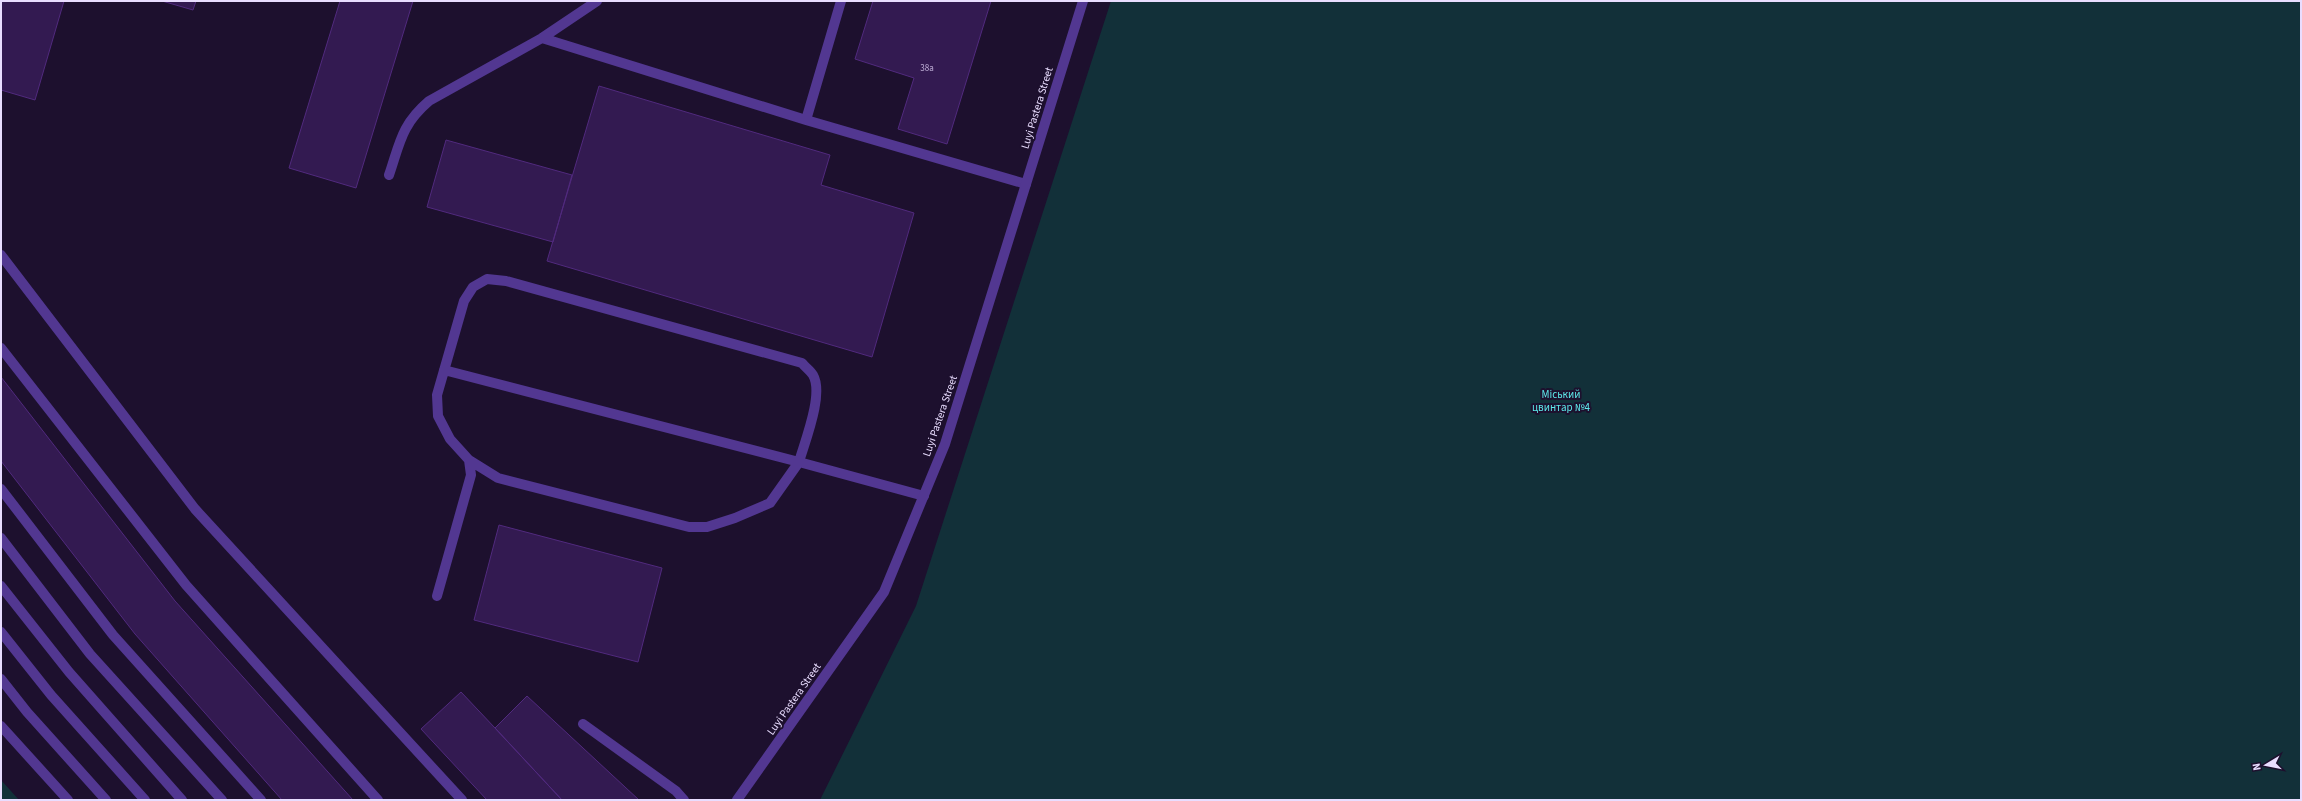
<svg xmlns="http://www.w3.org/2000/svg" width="2302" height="801" font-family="'Source Sans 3',sans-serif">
<rect width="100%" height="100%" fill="#1d102e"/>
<path fill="#123039" d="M1111,1H2301V800H820L916,606Z
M1,780L19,800H1Z"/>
<path fill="#331a51" stroke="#512a7e" d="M1,1H64L35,100L1,90Z
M162,1H196L193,10Z
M340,1H413L356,188L289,168Z
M873,1H991L947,144L898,129L914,78L855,59Z
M599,86L830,155L821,185L914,213L872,357L547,261Z
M446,140L572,175L553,242L427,207Z
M1,377L175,601L353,800H282L135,634L1,461Z
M499,525L662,568L638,662L474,620Z
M461,692L495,728L562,800H487L421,729Z
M527,696L639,800H562L495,728Z"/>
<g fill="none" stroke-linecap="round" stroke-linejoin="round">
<path stroke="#523791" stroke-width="10" d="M542,38L597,1
M806,120L841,1
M389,175C400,143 401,125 429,101L542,38L806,120L1026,184
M1,255L195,509L462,800
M1,348L186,585L378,800
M444,370L799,462L770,503L735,518L707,527H689L498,478L469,460L450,439L438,416L437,395L464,301L473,287L487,279L506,281L802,363C805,367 810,370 813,375C824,394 805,441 799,462L924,496
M1,489L113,635L261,800
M1,538L90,654L222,800
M1,586L69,672L182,800
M437,596L471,475L469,460
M1,632L51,695L145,800
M1,679L27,712L106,800
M583,724L676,791L684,800
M1,726L68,800"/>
<path stroke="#523791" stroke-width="10" d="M737,800L884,592L945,444L1083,1"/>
</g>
<g text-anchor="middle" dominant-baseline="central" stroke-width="4" stroke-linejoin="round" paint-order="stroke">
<g font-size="9" fill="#bcacd4">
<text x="927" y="68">38а</text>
</g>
<g font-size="11" fill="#e9ddff" stroke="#1d102e">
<text transform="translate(1037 108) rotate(-73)">Luyi Pastera Street</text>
<text transform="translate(940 416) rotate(-71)">Luyi Pastera Street</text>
<text transform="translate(794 699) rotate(-55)">Luyi Pastera Street</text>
</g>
<g font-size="11" fill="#5de9ea" stroke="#1d102e">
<text x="1561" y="394">Міський<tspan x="1561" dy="13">цвинтар №4</tspan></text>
</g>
</g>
<rect width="2302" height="801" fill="none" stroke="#e9ddff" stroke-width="4"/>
<g transform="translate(2266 765) rotate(260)" stroke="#1d102e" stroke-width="3" paint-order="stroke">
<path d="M0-3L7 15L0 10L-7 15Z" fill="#e9ddff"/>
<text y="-6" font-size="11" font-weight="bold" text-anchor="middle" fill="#e9ddff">N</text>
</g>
</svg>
